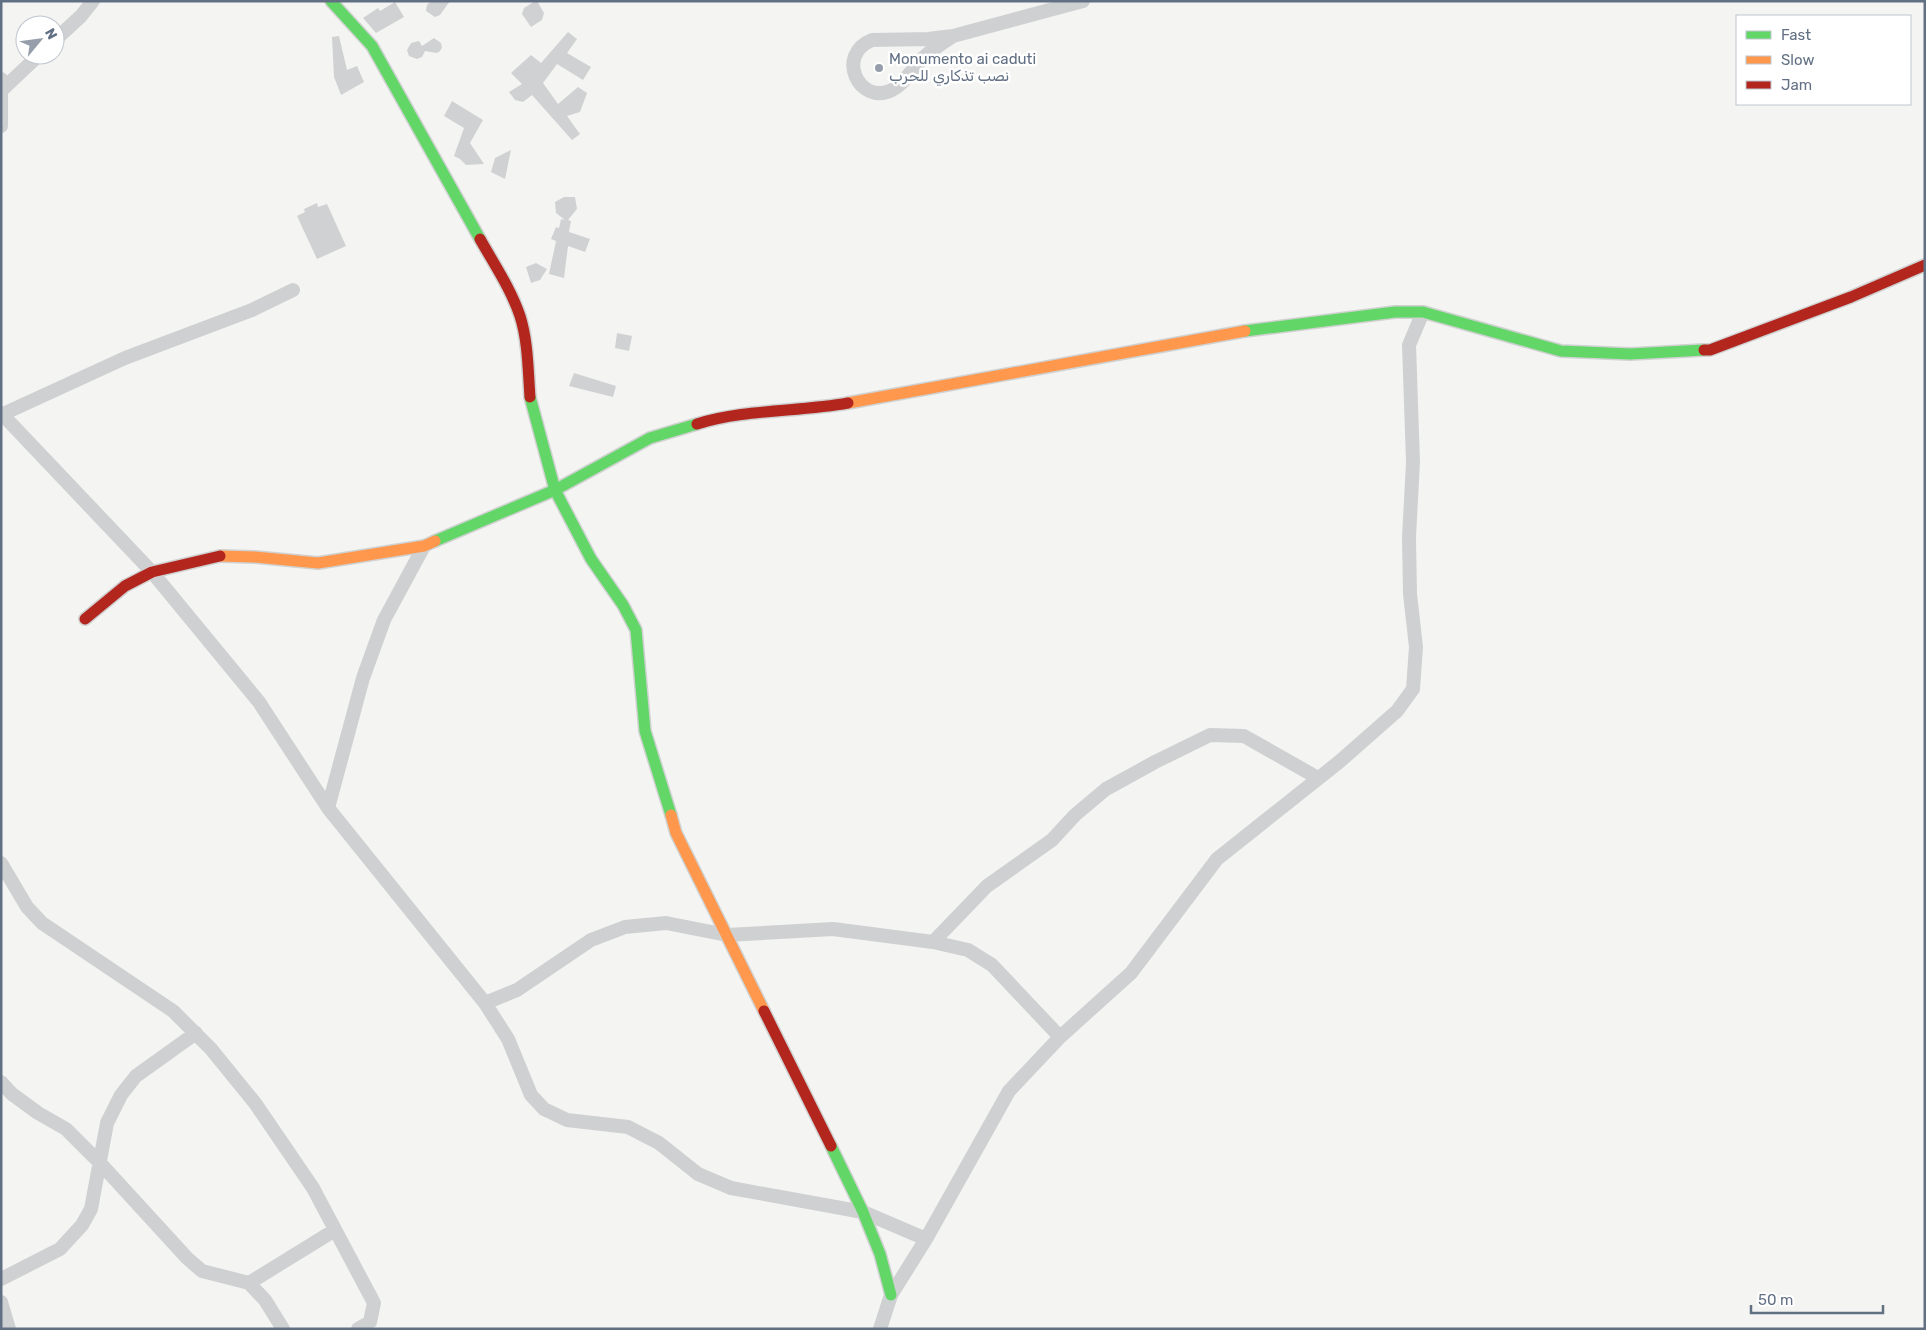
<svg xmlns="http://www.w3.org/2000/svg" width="1926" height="1330" font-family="Rubik,'Noto Sans Arabic',sans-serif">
<rect width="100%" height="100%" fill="#f4f4f2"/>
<path fill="#d0d1d2" d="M431,1H450L440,15L435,17L426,11L427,5Z
M535,1H537L544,13L542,20L531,27L522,14L524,8Z
M395,2L404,17L376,33L363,18L378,8L380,11Z
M568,32L577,39L567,53L591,67L583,80L557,64L543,83L558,104L578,87L587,93L580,112L567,116L580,134L572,140L532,95L523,102L515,100L509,92L522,84L511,73L531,55L541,63Z
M339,36L347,70L357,66L364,82L341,95L334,77L332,37Z
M434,38L441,43L442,48L439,52L436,53L425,51L422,57L417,59L409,56L407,50L411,43L419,41L422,46Z
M452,101L483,120L470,143L484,164L466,165L460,159L454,156L464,128L444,116Z
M511,150L505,179L491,172L495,158Z
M564,197H575L577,209L568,220L571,221L569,232L590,239L585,252L568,246L564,278L549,274L556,241L551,239L556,227L559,228L561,219L565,220L556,213L555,202Z
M317,203L318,207L327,204L346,246L317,259L297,216L305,212L304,209Z
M536,263L547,269L540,280L531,283L526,267Z
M617,333L632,336L629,351L615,348Z
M574,373L616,386L613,397L569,386Z"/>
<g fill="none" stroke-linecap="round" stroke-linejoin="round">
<g stroke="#d0d2d2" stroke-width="14">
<path id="fast" d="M331,1L372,46L480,239
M1245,331L1395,312H1423L1561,351L1630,354L1704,350
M530,397L555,490L591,559L623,605L636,630L645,731L671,815
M435,541L555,490L650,438L697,424
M831,1146L863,1212L880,1254L891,1295"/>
</g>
<g stroke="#d0d2d2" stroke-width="14">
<path id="slow" d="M848,403L1245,331
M220,556L255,557L318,563L424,546L435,541
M671,815L676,833L764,1011"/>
</g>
<g stroke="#d0d2d2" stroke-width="14">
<path id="jam" d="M480,239C494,264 511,289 520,316C528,341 528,370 530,397
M1704,350H1710L1851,297L1925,265
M697,424C744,409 799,412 848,403
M85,619L125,586L152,572L220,556
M764,1011L831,1146"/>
</g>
<path stroke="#cfd0d1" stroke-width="14" d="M953,36C942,43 931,50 922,59C912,69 904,84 892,90C859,106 835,55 872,40L928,39L953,36L1083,1
M55,40L81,16L93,1
M3,89L39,55
M1,126V79
M1,413L152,572L259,702L328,808L485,1003L508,1039L531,1095L544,1109L567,1120L628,1127L659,1143L698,1174L731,1188L863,1212L926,1239
M3,414L125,358L252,310L293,290
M328,808L363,678L384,620L424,546
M1,863L27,907L42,923L173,1011L211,1049L255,1103L313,1188L374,1303L370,1322L358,1329
M933,942L987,886L1052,840L1075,815L1106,789L1155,762L1210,735L1244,736L1318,778
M485,1003L517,990L591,940L625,927L666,923L727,935L833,929L933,942L968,950L992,965L1060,1037
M1,1082L12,1094L38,1113L66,1129L100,1163L187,1258L202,1271L249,1283L265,1300L283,1329
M1,1279L60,1249L82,1225L91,1209L107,1123L121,1095L136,1076L196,1033
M249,1283L335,1230
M1,1302L9,1329
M880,1329L891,1295L926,1239L1009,1091L1060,1037L1131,973L1217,859L1339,762L1397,711L1413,689L1416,647L1410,594L1409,537L1413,462L1409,345L1423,312"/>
<use href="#fast" stroke="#63d668" stroke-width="11"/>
<use href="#slow" stroke="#ff974d" stroke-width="11"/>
<use href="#jam" stroke="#b3261e" stroke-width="11"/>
</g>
<circle fill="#959eaa" stroke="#fff" stroke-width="2" cx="879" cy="68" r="5"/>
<g text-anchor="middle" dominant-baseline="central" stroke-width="5" stroke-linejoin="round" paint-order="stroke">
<g font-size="15" fill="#627084" stroke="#fff" text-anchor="start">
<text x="889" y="59">Monumento ai caduti<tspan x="889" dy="17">نصب تذكاري للحرب</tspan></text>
</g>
</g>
<rect width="1926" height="1330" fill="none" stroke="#627084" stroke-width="5"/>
<rect x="1736" y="15" width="175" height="90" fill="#ffffff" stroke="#c0c6ce"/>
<rect x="1746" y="31" width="25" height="8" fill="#63d668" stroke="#c0c6ce"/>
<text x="1781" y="40" font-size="15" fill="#627084">Fast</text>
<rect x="1746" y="56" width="25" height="8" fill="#ff974d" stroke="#c0c6ce"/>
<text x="1781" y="65" font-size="15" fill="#627084">Slow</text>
<rect x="1746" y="81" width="25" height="8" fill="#b3261e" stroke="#c0c6ce"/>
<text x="1781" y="90" font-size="15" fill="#627084">Jam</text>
<g transform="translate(40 40) rotate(61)"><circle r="24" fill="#ffffff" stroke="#c0c6ce"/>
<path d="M0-4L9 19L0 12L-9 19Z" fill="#959eaa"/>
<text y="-8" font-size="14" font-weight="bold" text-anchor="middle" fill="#627084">N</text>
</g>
<path d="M1751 1305v8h132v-8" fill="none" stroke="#627084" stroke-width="2.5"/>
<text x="1758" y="1305" font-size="15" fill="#627084" stroke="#ffffff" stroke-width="4" paint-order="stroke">50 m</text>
</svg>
